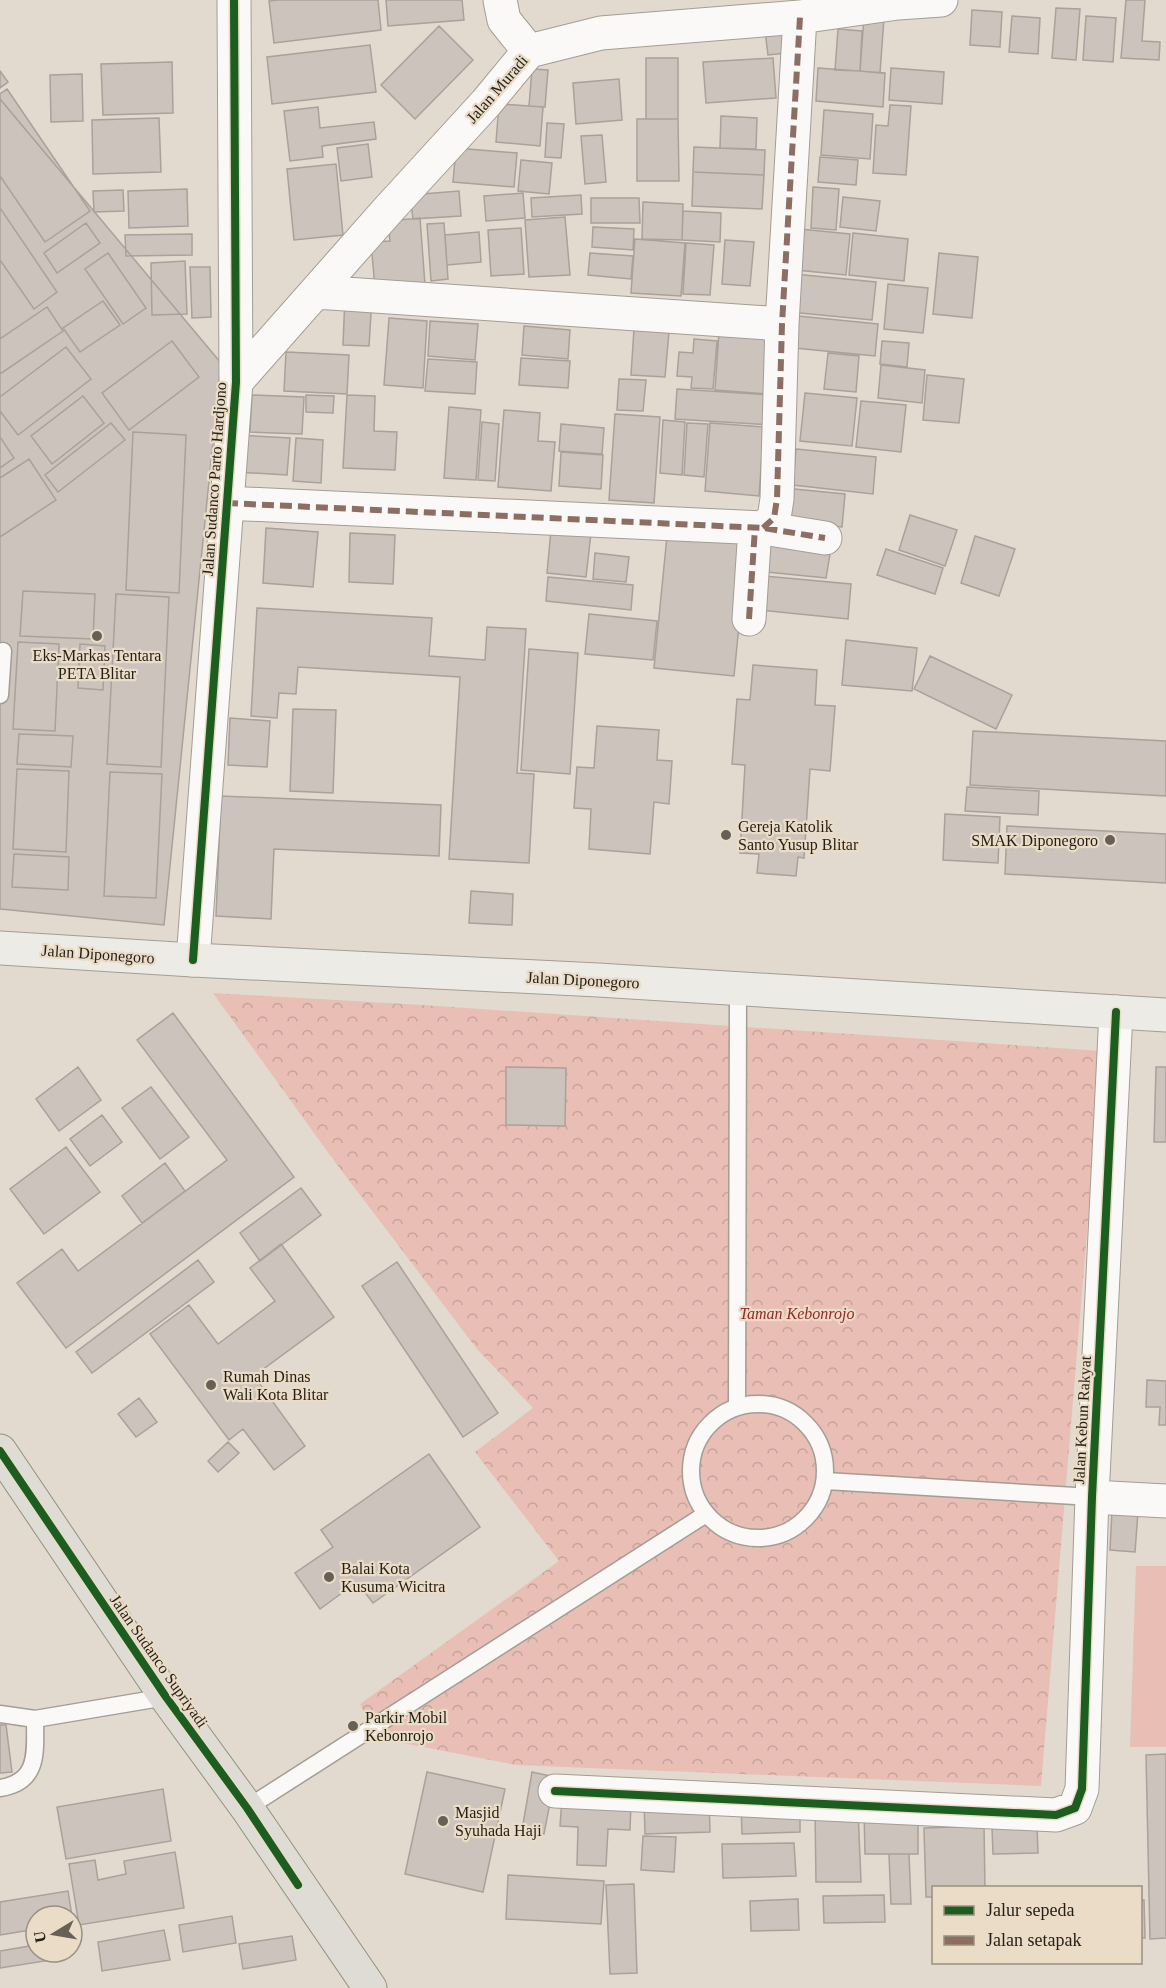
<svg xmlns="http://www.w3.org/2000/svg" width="1166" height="1988" font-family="Georgia,serif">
<defs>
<pattern id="park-crowns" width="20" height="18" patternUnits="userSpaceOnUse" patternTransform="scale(1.5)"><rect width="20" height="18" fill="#e8beb5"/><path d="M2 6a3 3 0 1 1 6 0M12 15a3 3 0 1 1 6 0" fill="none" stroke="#c7a39b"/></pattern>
</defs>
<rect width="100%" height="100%" fill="#e2dace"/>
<path fill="#e8beb5" d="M1136,1566H1166V1747H1130Z"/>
<path fill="url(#park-crowns)" d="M213,993L422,1005L1102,1051L1041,1786L516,1765L377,1738L360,1704L559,1561L475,1452L533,1408L477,1349L332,1158Z"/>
<path fill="#ccc4bc" stroke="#a9a19a" stroke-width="1.5" d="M278,0H378L381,30L274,43L269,1Z
M386,0H462L464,20L388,26Z
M1126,0H1145L1142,41L1160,42L1159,60L1121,58Z
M1056,8L1080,9L1076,60L1052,58Z
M972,10L1002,12L1000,47L970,45Z
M1012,16L1040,18L1038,54L1009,52Z
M1086,16L1116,18L1113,62L1083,60Z
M864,17L884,18L880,73L860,71Z
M439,26L473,60L415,119L381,85Z
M784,29L786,53L768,55L765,31Z
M838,29L862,31L860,71L835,70Z
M370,45L376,92L272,104L267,57Z
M646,58H678V119H646Z
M773,58L776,98L706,103L703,62Z
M172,62L173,113L103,115L101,64Z
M818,68L885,73L883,107L816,101Z
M891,68L944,72L942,104L889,100Z
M532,69L548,70L545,107L529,106Z
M0,71L8,82L0,88Z
M82,74L83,121L51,122L50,75Z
M619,79L622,120L576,124L573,83Z
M7,89L90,211L45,242L0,176V94Z
M0,99L221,363L164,925L0,909Z
M499,104L543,107L540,146L496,142Z
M890,105L911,106L906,175L873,173L876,125L888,126Z
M318,107L320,128L374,122L376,139L322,146L323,157L290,161L284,111Z
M824,110L873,114L870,159L821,155Z
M721,116L757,118L756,149L720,148Z
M159,118L161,172L93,174L92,120Z
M637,119H678L679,181H637Z
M547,123L564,124L561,158L545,157Z
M602,135L606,182L585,184L581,136Z
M368,144L372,177L341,181L337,148Z
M694,147L765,150L764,175L693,172Z
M456,148L517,153L514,187L453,182Z
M820,157L858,160L856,185L818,182Z
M521,160L552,163L549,194L518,191Z
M336,164L343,235L294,240L287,169Z
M693,172L764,175L762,209L692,206Z
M813,187L839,189L836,230L811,228Z
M187,189L188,226L129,228L128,191Z
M123,190L124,211L94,212L93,191Z
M459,191L461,216L413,219L410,195Z
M523,193L525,218L486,221L484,196Z
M581,195L582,214L532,217L531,198Z
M843,197L880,201L876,231L840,227Z
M591,198H639L640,223H591Z
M643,202L683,204L682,240L642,239Z
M0,208L57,292L34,309L0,260Z
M683,211L721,213L720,242L682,240Z
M565,217L570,275L529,277L525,220Z
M420,218L425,285L375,288L371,242L390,241L388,221Z
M86,223L100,243L57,273L44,253Z
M444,223L448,279L431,281L427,224Z
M593,227L634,229L633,250L592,247Z
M521,228L524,274L491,276L488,230Z
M800,229L850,234L846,275L796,270Z
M479,232L481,262L447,265L445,235Z
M853,233L908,239L904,281L849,275Z
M192,234V255L126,256L125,235Z
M635,239L685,243L681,296L631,293Z
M725,240L754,242L750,286L722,284Z
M686,243L714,245L710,295L683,294Z
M108,253L146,308L123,324L85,269Z
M590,253L633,256L631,279L588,275Z
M939,253L978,257L972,318L933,314Z
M185,261L187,314L152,315L151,263Z
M190,267H210L211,317L192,318Z
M794,274L876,282L872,320L790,312Z
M888,284L928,288L923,333L884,329Z
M345,296L372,297L369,346L343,345Z
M103,301L120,325L80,352L63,328Z
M47,307L63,331L0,374V339Z
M798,316L878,324L875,356L795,348Z
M389,318L427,321L423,388L384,385Z
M430,321L478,324L475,360L428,356Z
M524,326L570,330L568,359L522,355Z
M634,329L669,332L665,377L631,375Z
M719,332L771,335L767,394L715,390Z
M694,339L717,341L713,389L691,388L692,377L677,376L679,352L693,353Z
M172,341L199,377L129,430L102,393Z
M882,341L909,343L907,367L880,364Z
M66,347L91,379L18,435L0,411V397Z
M286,352L349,355L347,394L284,391Z
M828,353L859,356L856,392L824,389Z
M521,358L570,361L568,388L519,385Z
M428,359L477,362L475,394L425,391Z
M881,365L925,370L922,403L878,398Z
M927,375L964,379L959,423L923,420Z
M619,379L646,380L643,411L617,410Z
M677,389L772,395L770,425L675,419Z
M805,393L857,398L852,446L800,441Z
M252,395L304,397L302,434L250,432Z
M306,395L334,396L333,413L306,412Z
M347,395L375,396L374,431L397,432L395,470L343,468Z
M83,396L104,423L52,464L31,436Z
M861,401L906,405L901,452L856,447Z
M449,407L481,410L476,480L444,478Z
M504,410L540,413L538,441L555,442L551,491L498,487Z
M615,414L660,417L654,503L609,500Z
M663,420L685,422L682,475L660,473Z
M482,422L499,424L495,481L478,480Z
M111,423L125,440L58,492L45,475Z
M687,423L708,424L704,477L684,475Z
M710,423L764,427L759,496L705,491Z
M561,424L604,428L602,454L559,451Z
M133,432L186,435L179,593L126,590Z
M238,435L290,438L287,475L235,472Z
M0,437L14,458L0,468Z
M296,438L323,440L321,483L293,481Z
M796,449L876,457L873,494L793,485Z
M561,452L603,455L601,489L559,486Z
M29,459L56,500L0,537V478Z
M784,488L845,494L842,527L781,521Z
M910,515L957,530L945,566L899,550Z
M266,528L318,532L313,587L263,583Z
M551,530L591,533L586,577L547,573Z
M350,533L395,535L393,584L349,582Z
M667,536L747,544L734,676L654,668Z
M975,536L1015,549L999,596L961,583Z
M771,542L831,548L826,578L767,572Z
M886,549L943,568L935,594L877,575Z
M595,553L629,557L626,582L593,579Z
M764,576L851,584L848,619L760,610Z
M548,577L633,585L631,610L546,601Z
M23,591L95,594L93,639L20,636Z
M116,594L169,597L161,767L107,764Z
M257,608L432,618L429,656L485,660L487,627L526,629L517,773L534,774L529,863L449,859L460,677L298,667L296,694L279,693L277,718L251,716Z
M589,614L657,621L653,660L585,654Z
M846,640L917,648L912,691L842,685Z
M18,642L59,644L55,731L13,729Z
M80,644L105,646L103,690L78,688Z
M529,649L578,653L570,774L521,770Z
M930,656L1012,695L996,729L914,689Z
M753,665L817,670L815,705L835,706L830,771L810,769L804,858L798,857L796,876L757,873L759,854L740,853L745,765L732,764L737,699L750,700Z
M293,709L336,710L333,793L290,791Z
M230,718L270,721L267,767L228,765Z
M597,726L659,730L657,760L672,761L669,804L654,802L650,854L589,849L591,809L574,808L577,767L594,768Z
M973,731L1166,741V796L970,785Z
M19,734L73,736L71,767L17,764Z
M17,769L69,771L66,852L13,849Z
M110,772L162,774L156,898L104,896Z
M967,787L1039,791L1038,815L965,811Z
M221,796L441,805L439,856L274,849L271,919L216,916Z
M945,814L1000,817L998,863L943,860Z
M1007,826L1166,834V883L1005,874Z
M14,854L69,857L68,890L12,887Z
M471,891L513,894L512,925L469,923Z
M173,1013L294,1177L66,1348L17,1283L62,1249L78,1271L227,1160L137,1040Z
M78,1067L101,1100L59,1131L36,1099Z
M506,1067L566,1068L565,1126L506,1125Z
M1156,1067H1166V1142H1154Z
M151,1087L189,1137L160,1159L122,1108Z
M102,1115L122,1142L90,1166L70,1139Z
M66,1147L100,1192L44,1234L10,1189Z
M165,1163L185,1191L142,1223L122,1196Z
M301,1188L321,1215L260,1261L240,1233Z
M281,1244L334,1317L254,1376L305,1446L274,1470L243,1429L229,1440L150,1334L189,1305L218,1344L275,1301L250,1268Z
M198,1260L214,1282L92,1373L76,1352Z
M397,1262L498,1413L463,1437L362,1286Z
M1147,1380L1166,1381V1425H1159L1160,1407H1146Z
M139,1398L157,1422L136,1437L118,1414Z
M228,1442L239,1453L218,1472L208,1461Z
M429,1454L480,1527L373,1603L357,1582L320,1609L295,1573L333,1547L321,1530Z
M1112,1510L1138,1512L1135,1552L1110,1550Z
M0,1725H6L12,1772L0,1773Z
M1166,1754V1938L1150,1939L1146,1755Z
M427,1772L505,1789L483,1892L405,1874Z
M532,1772L555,1777L544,1834L522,1830Z
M163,1789L171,1841L66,1859L57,1807Z
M562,1799L631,1803L630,1830L608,1829L606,1866L577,1865L578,1827L560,1826Z
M709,1800L710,1832L645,1834L644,1801Z
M800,1804V1832L742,1834L741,1805Z
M858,1810L861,1882H816L815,1811Z
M864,1810L918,1822V1854H865Z
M984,1826L985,1888H934V1897H926L924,1828Z
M1037,1826L1038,1853L993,1854L992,1827Z
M643,1836L676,1837L674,1872L641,1870Z
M794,1843L796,1876L723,1878L722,1844Z
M175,1852L184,1908L79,1925L69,1864L95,1860L98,1880L126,1874L124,1861Z
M889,1854H909L911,1904H891Z
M508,1875L604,1881L601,1924L506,1919Z
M634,1884L637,1973L610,1974L606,1885Z
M68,1891L72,1916H36V1929L0,1935V1902Z
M884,1895L885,1922L824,1923L823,1896Z
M798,1899L799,1930L751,1931L750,1901Z
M1140,1900H1144L1145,1938H1140Z
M232,1916L236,1943L183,1952L179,1925Z
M164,1930L170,1960L102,1971L98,1942Z
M292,1936L296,1960L243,1969L239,1944Z
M36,1945V1952H63L64,1958L0,1968V1951Z"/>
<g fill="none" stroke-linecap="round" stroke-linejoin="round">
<g stroke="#a39d94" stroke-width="19">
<path id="service" d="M0,695L3,651
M691 1471a67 67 0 1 1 134 0a67 67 0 1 1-134 0Z
M737,1406L738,989
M826,1481L1092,1497
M0,1714L35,1719L166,1697
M0,1788C40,1782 35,1751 35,1719
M247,1808L706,1514"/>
</g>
<g stroke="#a39d94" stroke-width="35">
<path id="minor" d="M500,0L504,20L529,51
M316,292L782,324
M236,382L388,210L486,103L529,51L601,33L800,17L898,3L941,0
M226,503L763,528L825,538
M763,528L774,518L777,499L782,324L800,17
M749,619L755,528
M193,960L236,382L234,0
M1092,1497L1166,1501
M555,1791L1056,1815L1075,1808L1082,1789L1092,1497L1116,1012"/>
</g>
<g stroke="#a39d94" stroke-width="35">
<path id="secondary" d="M0,948L193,960L598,980L1166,1015"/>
</g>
<g stroke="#94907f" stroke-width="35">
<path id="primary" d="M0,1451L166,1697L247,1808L370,1988"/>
</g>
<use href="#service" stroke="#fbf9f8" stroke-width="16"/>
<use href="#minor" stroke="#fbf9f8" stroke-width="33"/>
<use href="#secondary" stroke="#ecebe6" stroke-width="33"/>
<use href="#primary" stroke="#dedcd4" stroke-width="33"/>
<path stroke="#8d6e63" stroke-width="6" stroke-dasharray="12 6" stroke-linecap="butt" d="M226,503L763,528L825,538
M763,528L774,518L777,499L782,324L800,17
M749,619L755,528"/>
<g stroke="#eadcc6" stroke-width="11">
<path id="cycleway" d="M193,960L236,382L234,0
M0,1451L166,1697L247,1808L298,1885
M555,1791L1056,1815L1075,1808L1082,1789L1092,1497L1116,1012"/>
</g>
<use href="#cycleway" stroke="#1b5e20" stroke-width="8"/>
</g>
<g fill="#666056" stroke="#eadcc6" stroke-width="2">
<circle cx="97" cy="636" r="6"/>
<circle cx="726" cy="835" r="6"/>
<circle cx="1110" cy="840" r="6"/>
<circle cx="211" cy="1385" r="6"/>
<circle cx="329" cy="1577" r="6"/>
<circle cx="353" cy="1726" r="6"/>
<circle cx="443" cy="1821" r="6"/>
</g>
<g text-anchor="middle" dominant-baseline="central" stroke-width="4.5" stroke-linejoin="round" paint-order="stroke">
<g font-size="16" fill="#231e16" stroke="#eadcc6">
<text transform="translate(497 89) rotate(-49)">Jalan Muradi</text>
<text transform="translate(214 479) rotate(-86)">Jalan Sudanco Parto Hardjono</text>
<text transform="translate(98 954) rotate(4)">Jalan Diponegoro</text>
<text transform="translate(583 980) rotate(3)">Jalan Diponegoro</text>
<text transform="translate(1082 1420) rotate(-87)">Jalan Kebun Rakyat</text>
<text transform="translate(159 1661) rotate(55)">Jalan Sudanco Supriyadi</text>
</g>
<g font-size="16" fill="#231e16" stroke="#eadcc6" text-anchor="start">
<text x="97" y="655" text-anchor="middle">Eks-Markas Tentara<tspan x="97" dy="18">PETA Blitar</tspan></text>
<text x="738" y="826">Gereja Katolik<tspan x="738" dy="18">Santo Yusup Blitar</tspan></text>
<text x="1098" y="840" text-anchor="end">SMAK Diponegoro</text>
<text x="223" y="1376">Rumah Dinas<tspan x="223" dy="18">Wali Kota Blitar</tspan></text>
<text x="341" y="1568">Balai Kota<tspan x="341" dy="18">Kusuma Wicitra</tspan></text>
<text x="365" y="1717">Parkir Mobil<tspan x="365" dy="18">Kebonrojo</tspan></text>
<text x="455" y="1812">Masjid<tspan x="455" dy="18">Syuhada Haji</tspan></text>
</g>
<g font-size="16" font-style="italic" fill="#962825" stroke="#eadcc6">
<text x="797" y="1313">Taman Kebonrojo</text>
</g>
</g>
<rect x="932" y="1886" width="210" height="78" fill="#eadcc6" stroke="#9a9080" stroke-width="1.5"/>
<rect x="944" y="1906" width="30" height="9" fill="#1b5e20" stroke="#9a9080" stroke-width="1.5"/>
<text x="986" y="1916" font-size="18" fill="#231e16">Jalur sepeda</text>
<rect x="944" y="1936" width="30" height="9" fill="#8d6e63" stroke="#9a9080" stroke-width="1.5"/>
<text x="986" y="1946" font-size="18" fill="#231e16">Jalan setapak</text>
<g transform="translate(54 1934) rotate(259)"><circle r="28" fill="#eadcc6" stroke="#9a9080" stroke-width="1.5"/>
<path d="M0-4.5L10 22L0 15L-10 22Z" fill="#666056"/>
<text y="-9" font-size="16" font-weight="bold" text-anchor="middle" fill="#231e16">U</text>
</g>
</svg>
